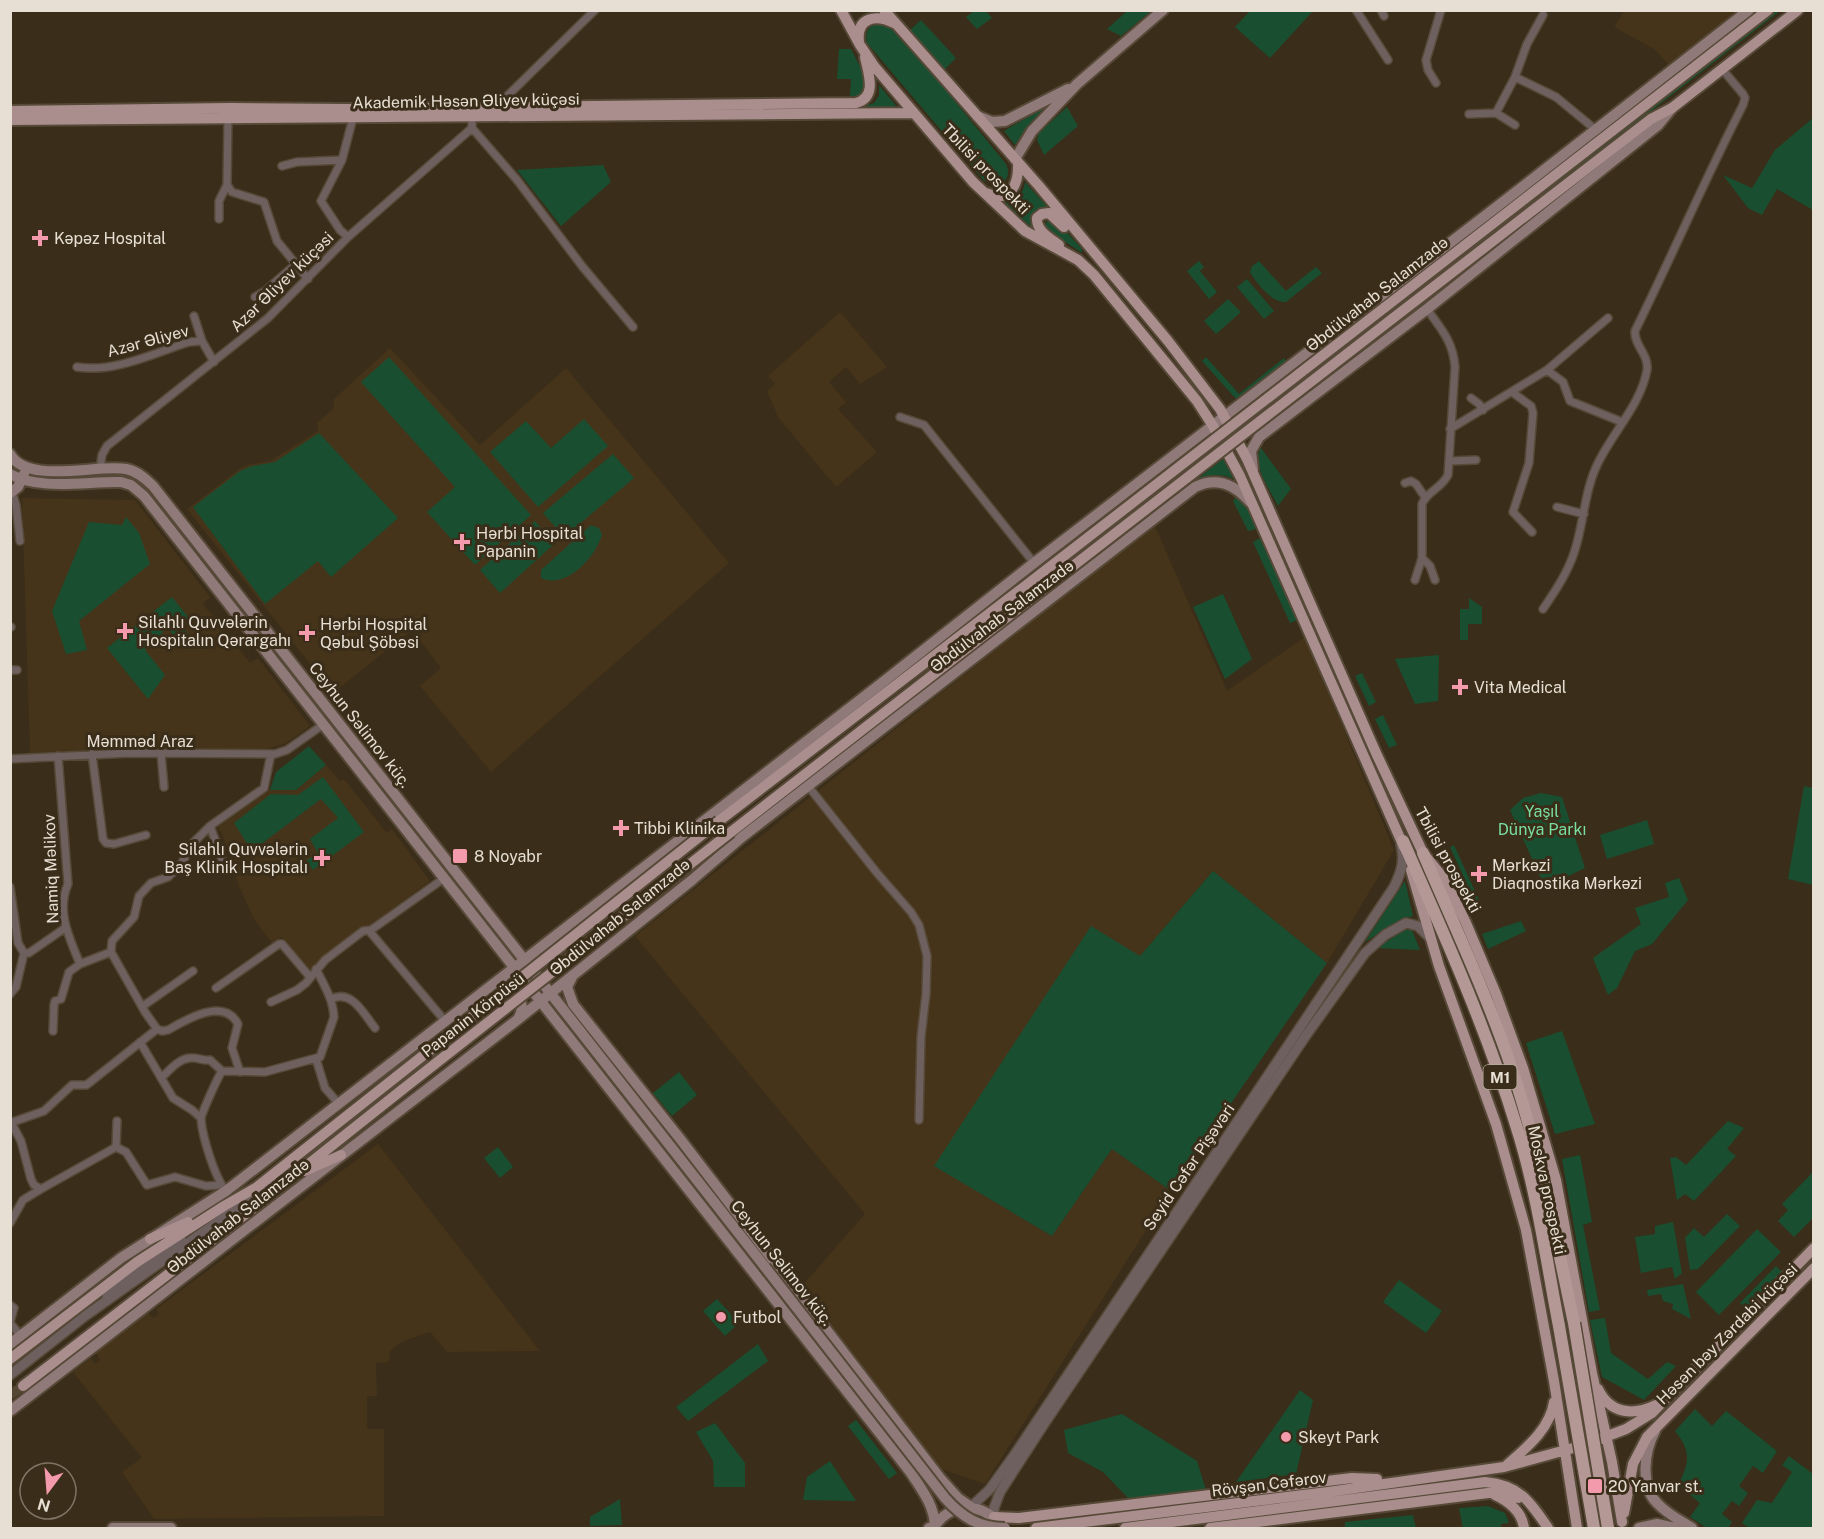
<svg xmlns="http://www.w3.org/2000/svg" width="1824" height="1539" font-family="'Public Sans',sans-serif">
<rect width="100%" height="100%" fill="#3a2d19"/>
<path fill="#45341a" d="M1624,11L1739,10L1740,11L1670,66L1654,49L1614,27Z
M840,312L887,367L860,384L846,367L829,382L846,402L838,409L877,452L836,487L778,417L767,391L775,384L768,376Z
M390,348L480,445L566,368L729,563L491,772L420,686L441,668L412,630L333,693L187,509L242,467L251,464L270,461L318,431L317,423L334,408L333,400Z
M22,498L135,500L210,597L203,604L250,663L258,658L310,726L286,743L265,750L117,749L30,753Z
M1154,524L1227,691L1305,637L1394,850L1327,963L1213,871L1140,956L935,1166L1052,1236L1112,1149L1171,1191L985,1484L941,1469L802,1286L865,1214L635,936Z
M326,765L340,781L344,779L387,833L392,829L430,881L310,970L282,937L272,943L254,919L239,886L223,836L214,820L270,790H296Z
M378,1144L540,1351L447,1352L430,1332L401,1342L390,1351L389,1362L376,1363L377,1396H367V1429H384V1516L154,1519L122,1472L142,1458L73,1372L91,1358L95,1364L97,1362L100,1360L96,1353L147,1312L153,1318L156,1317L159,1314L156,1309Z"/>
<path fill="#194f30" d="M985,10L992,18L977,29L966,17L974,11Z
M1251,10H1313V11L1270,58L1235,27Z
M1127,11H1151L1121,36L1107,29Z
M1776,11H1780L1288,393L1287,390Z
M921,20L956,58L944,70L909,31Z
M876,23L887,24L945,89L1006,164C1011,175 1007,182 996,186L984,181L867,43C865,34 867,28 876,23Z
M839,49H851L866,78V92L859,96H850L851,79H837Z
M879,85L898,108H857L874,103L879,95Z
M1047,106L1024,131L1015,145L1004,131Z
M1067,107L1078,126L1044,155L1037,140L1039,133Z
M1813,118V210L1777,189L1762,215L1748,208L1723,175L1752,188L1775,150Z
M603,165L611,182L561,226L517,170Z
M1025,182L1049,209L1043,208L1033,214L1031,222L1035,230L1004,203C1017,202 1023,195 1025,182Z
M1050,219L1059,224L1082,249V253L1048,230L1045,224Z
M1199,261L1204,267L1200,271L1217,292L1209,299L1187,271Z
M1259,261L1286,291L1316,267L1322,273L1286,302C1272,303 1257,284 1250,272L1252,266Z
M1247,279L1274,311L1264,319L1237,287Z
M1228,299L1241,312L1216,334L1204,321Z
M389,357L531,515L475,565L427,512L455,487L361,382Z
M1206,357L1239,394L1284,358L1287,363L1239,399L1235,398L1202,361Z
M584,419L608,446L538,507L490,452L526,421L551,448Z
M319,433L398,518L331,577L318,561L265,604L193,507L240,471L252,466L275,462Z
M1261,448L1291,489L1278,506C1270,489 1251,465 1261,448Z
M613,454L634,478L564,537L543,513Z
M1223,459L1234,479C1220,473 1210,475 1196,480Z
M1237,495L1245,503L1256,529L1248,531L1233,501Z
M126,517L139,533L150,564L79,621L87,650L66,654L52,611L89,522L122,525Z
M535,521L554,544L500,593L480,570Z
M591,525L599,528L602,534C597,556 566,590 541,578V570Z
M1260,538L1297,620L1290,623L1253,542Z
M1223,594L1252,659L1225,679L1193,607Z
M172,597L188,617L180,624L193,640L184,646L167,628L145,650L165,675L148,699L107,648Z
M1469,598L1482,607V624H1468V640H1460V609H1469Z
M1439,655L1438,701L1415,704L1395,659Z
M1362,673L1376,702L1369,706L1355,676Z
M1383,715L1397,745L1389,748L1375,719Z
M309,746L326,765L296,790H270L276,772Z
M323,777L364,832L313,870L306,861L318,853L310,839L338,818L321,799L252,851L234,823L271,794L298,795Z
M1804,786L1813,788V885L1788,879Z
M1541,793L1562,797L1585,868L1556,882L1542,881L1510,810L1523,798Z
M1647,820L1654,844L1607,859L1600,835Z
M1454,845L1479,900L1475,902L1450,847Z
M1213,871L1327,963L1171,1191L1112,1149L1052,1236L934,1166L1091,926L1140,956Z
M1679,878L1688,900L1652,944L1635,951L1617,988L1608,995L1593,958L1641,924L1635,908L1669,897L1665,883Z
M1405,881L1413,916L1398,921L1365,942Z
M1521,921L1526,931L1488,949L1482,934Z
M1405,930H1412L1420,950L1376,948Z
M1562,1031L1595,1124L1555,1134L1526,1043Z
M679,1072L697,1095L672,1116L653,1093Z
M1728,1121L1744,1128L1727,1149L1736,1156L1694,1201L1685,1194L1677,1200L1670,1158L1676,1157L1686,1165Z
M498,1147L513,1167L500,1178L484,1158Z
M1580,1155L1592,1222L1583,1225L1600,1310L1589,1312L1562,1159Z
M1813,1172V1218L1794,1237L1778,1221L1788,1210L1782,1204Z
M1727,1214L1740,1226L1698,1269L1690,1270L1685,1238L1694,1228L1704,1237Z
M1673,1222L1682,1273L1675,1279L1672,1267L1641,1273L1635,1237L1655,1234V1226Z
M1757,1229L1781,1252L1719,1315L1696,1292Z
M1776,1266L1782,1272L1747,1309L1740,1303Z
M1399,1280L1442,1311L1426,1333L1383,1302Z
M1683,1284L1691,1319L1672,1309L1673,1304L1663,1301L1661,1294L1648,1296L1647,1290Z
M717,1299L739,1323L725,1336L703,1311Z
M1605,1318L1611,1353L1648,1379L1667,1362L1676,1366L1644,1400L1602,1377L1590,1320Z
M758,1344L768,1361L688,1421L676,1407Z
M1300,1390L1313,1400L1296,1474L1236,1482Z
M1695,1409L1712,1426L1726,1411L1777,1451L1763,1473L1753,1466L1739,1486L1748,1493L1739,1506L1732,1501L1722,1514L1732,1522L1728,1528H1707L1690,1517L1700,1503L1678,1485C1690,1462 1691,1451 1675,1431Z
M1122,1414L1197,1461L1206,1490L1128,1498L1103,1472L1068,1453L1064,1430Z
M856,1420L897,1473L889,1479L848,1426Z
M715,1423L745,1463V1487H714L713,1461L696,1432Z
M1789,1456L1813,1474V1528H1749L1742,1523L1757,1500L1772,1503L1792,1472L1782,1465Z
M830,1461L856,1501L803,1500L807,1477Z
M620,1499L622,1525L590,1526V1517Z
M1488,1506L1505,1513L1509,1523L1501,1524V1528H1463L1459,1508Z
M1413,1515L1416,1528H1345V1522Z"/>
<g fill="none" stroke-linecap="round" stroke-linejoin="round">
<path stroke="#544835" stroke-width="10" stroke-dasharray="10 5" stroke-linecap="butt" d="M10,1395L23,1386"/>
<g stroke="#564937" stroke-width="10">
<path id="minor" d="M1356,10L1388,60
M1381,10L1384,16
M1515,77L1527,44L1543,15
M1436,83L1428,70L1426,60L1441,10
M495,108L595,10
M1469,114L1496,113
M228,117L227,185L232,192L264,202L277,241L308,279
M1515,125L1496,113L1515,77L1556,97L1596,130
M472,128L517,180L582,266L633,327
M282,166L297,162L342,160
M219,219V201L227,185
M348,237L340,230L321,201L342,160L353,118
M255,297L265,291L295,265
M194,316L202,341
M77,367C115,373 154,353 189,342L202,341L214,362
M1547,370L1563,382L1570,401L1622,422
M1512,392L1531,406L1533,413L1529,463L1513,512L1532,532
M1471,398L1479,404L1483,410
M900,417L924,425L1034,563
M1450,429L1547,370L1608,318
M1449,461L1476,460
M100,469L102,455L107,446L268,318L348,237L472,128V115
M1405,483L1411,481L1416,484L1425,497
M12,492L16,505L20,541
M1557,507L1584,514
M1422,558V504C1427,491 1441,489 1448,475L1455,367C1453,341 1441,329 1427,309
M1415,580L1422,558L1430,566L1435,580
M1543,609C1555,591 1567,574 1574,553C1584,524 1584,491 1598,463C1613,432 1641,404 1647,370C1649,354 1634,346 1635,331C1672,256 1705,179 1743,105L1745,98L1743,94L1722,69
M10,627H11
M10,670H17
M161,753L164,787
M92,754L103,839L106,843L114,844L146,835
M10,759L130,753L275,754L287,750L324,724
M808,786L877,873L911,912L919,925L927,956L926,994L921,1037L919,1120
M210,826L264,788L271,754
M443,879L371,930V933L445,1021
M10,887L18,943L24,953
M111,952L112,941L134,917L139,896L151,883L168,877L182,863L192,844L210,826L226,870
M216,988L279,944H282L310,977
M10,994L16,987L24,953H29L65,928
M331,999C352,989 363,1013 375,1028
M271,1002L297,990L306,983L325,960L363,931L371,930
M143,1006L193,971
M157,1029L162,1031L168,1030C187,1019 224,997 238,1024L232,1048L240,1072
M53,1031L54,1005L55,1001L61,999L69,972L80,964
M140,1042L173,1098L192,1110L201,1118
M316,1059L325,1088L339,1104
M161,1078C169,1071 178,1059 190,1058C197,1057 203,1061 210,1060L222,1071
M10,1123L44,1111L72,1085H86L89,1083L157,1029L145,1012L111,952L80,964C69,937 56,911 68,884L58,756
M12,1124L21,1141L31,1179L34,1185L41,1189L116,1147L117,1121
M116,1147L126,1152L147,1185L175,1177L206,1186L221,1185
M226,1191C215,1178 202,1136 201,1119C201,1114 218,1077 222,1071L265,1072L320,1057L334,1017C333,999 324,985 316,969
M10,1223L23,1200L41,1189
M10,1305L14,1308L10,1322
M10,1323L21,1336"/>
</g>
<g stroke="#564937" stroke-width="12">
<path id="tertiary" d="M107,1296L181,1239
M10,1375L85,1316L254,1196L284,1180
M971,1507L990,1489L1013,1457L1394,887C1401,873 1405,861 1401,845
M994,1517V1508L1000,1492L1044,1424L1307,1034L1365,953L1385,935L1406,923L1418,926L1431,939"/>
</g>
<g stroke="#564937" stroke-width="14">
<path id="secondary" d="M977,116L992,122L1005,121L1068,89
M1015,159L1032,131L1077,84L1163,10
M10,454C27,485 96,464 126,469C137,471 145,478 153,486L765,1267
M1253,469L1251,451L1259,437L1427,309L1658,125L1672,108
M10,474C39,491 88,481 121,482L131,485L144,496L911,1473C922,1490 934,1505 935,1526L929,1528
M10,493L18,487L24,474
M572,977L567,987L573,1004L681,1140L940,1478L958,1498L971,1507
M502,983C515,987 527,1005 519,1017
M10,1344L121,1258L226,1191L878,686L1034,563L1503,202L1749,10
M10,1411L517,1020L692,880L742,837L1195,487C1218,476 1235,485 1250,502
M1655,1431C1644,1451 1640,1486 1657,1503C1667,1514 1681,1521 1692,1528
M934,1527C950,1503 980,1502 999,1523
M113,1528H171
M1639,1528L1657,1524L1675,1528"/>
</g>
<g stroke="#564937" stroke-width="14">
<path id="primary" d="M841,10L860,45L874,66L973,182L1025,231L1078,260L1094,275L1197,401L1213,426L1240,476L1404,847
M884,10L1039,186L1168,341L1220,409L1247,459L1376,753L1423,853L1445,880L1466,923L1496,994L1523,1068L1556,1180L1592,1373L1612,1462L1622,1522
M859,42C856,17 876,14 894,23
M10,111L230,108L346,109L856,103C878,97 868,73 865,57
M10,120L913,113
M986,193C1011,204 1019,184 1018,162
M1059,245C1050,238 1036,231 1037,218L1042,214L1049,213L1064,227
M1384,308L1768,10
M1392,319L1651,119L1672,108L1798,10
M719,821L1042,573
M731,832L1051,583
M1411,870L1439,966L1496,1124L1526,1230L1554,1381L1577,1528
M305,1171L341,1155
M150,1239L188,1222
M10,1359L137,1262L224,1206L257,1187L396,1077
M23,1386L232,1225L403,1089
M1598,1389C1610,1414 1633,1416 1656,1405
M1507,1465C1526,1448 1550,1429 1554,1402
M1495,1495C1510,1502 1522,1512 1524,1528
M1624,1513L1633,1464L1647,1437L1814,1268
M994,1517L1019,1518L1352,1478L1377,1479
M1036,1528L1328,1492L1504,1467L1584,1445L1626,1429L1652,1413L1814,1248
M1125,1528L1485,1482C1519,1485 1530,1501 1548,1528
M1210,1528L1496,1492H1504L1518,1498"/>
</g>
<g stroke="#564937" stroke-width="15">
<path id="trunk" d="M1403,841C1444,934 1486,1027 1516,1125C1537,1190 1546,1259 1559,1326
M1423,853C1454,925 1488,997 1513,1072C1540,1154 1556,1239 1574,1323"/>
</g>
<use href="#minor" stroke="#6d605f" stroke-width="7"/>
<use href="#tertiary" stroke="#6d605f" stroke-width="9"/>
<use href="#secondary" stroke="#8f7a79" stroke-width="10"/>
<use href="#primary" stroke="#a98e8d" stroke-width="10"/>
<use href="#trunk" stroke="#b49896" stroke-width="12"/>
<g stroke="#564937" stroke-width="14" stroke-linecap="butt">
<path id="secondary-bridge" d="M765,1267L945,1498C962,1517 979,1528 1005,1528"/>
</g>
<g stroke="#564937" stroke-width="14" stroke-linecap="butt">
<path id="primary-bridge" d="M1042,573L1384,308
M1051,583L1392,319
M396,1077L719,821
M403,1089L731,832"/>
</g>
<g stroke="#564937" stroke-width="15" stroke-linecap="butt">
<path id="trunk-bridge" d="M1574,1323L1608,1528
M1559,1326L1594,1528"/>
</g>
<use href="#secondary-bridge" stroke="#8f7a79" stroke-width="10"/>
<use href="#primary-bridge" stroke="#a98e8d" stroke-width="10"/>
<use href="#trunk-bridge" stroke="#b49896" stroke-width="12"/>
</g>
<g fill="#f39aac" stroke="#3a2d19" stroke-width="2">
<path d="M37 229h6v6h6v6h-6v6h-6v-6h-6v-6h6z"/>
<path d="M459 533h6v6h6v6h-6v6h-6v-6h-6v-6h6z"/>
<path d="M122 622h6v6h6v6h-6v6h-6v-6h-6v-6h6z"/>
<path d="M304 624h6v6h6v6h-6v6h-6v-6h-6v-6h6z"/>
<path d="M1457 678h6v6h6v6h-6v6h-6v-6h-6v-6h6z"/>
<path d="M618 819h6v6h6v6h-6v6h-6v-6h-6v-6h6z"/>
<rect x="452" y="848" width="16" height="16" rx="3"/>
<path d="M319 849h6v6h6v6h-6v6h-6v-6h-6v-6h6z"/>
<path d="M1476 865h6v6h6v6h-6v6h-6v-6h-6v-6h6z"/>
<circle cx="721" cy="1317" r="6"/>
<circle cx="1286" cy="1437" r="6"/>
<rect x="1587" y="1478" width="16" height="16" rx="3"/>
</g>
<g text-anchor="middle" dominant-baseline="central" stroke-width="6" stroke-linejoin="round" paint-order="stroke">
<rect fill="#3a2d19" stroke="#b3aa9b" stroke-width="1.5" x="1483.5" y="1065" width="33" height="24" rx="4.5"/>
<g font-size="15" font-weight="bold" fill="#e7dfd3">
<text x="1500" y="1077">M1</text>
</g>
<g font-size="16" fill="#e7dfd3" stroke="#3a2d19">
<text transform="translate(466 101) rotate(-1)">Akademik Həsən Əliyev küçəsi</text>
<text transform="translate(986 169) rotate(46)">Tbilisi prospekti</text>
<text transform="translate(282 282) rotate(-44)">Azər Əliyev küçəsi</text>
<text transform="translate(1377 294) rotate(-38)">Əbdülvahab Salamzadə</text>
<text transform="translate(148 341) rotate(-15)">Azər Əliyev</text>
<text transform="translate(1002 616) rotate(-37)">Əbdülvahab Salamzadə</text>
<text transform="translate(360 725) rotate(52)">Ceyhun Səlimov küç.</text>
<text x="140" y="741">Məmməd Araz</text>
<text transform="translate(1448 860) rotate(61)">Tbilisi prospekti</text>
<text transform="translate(51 869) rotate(-92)">Namiq Məlikov</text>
<text transform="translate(620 917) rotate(-39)">Əbdülvahab Salamzadə</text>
<text transform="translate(473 1015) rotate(-38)">Papanin Körpüsü</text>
<text transform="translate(1189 1167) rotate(-56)">Seyid Cəfər Pişəvəri</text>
<text transform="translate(1547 1190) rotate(78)">Moskva prospekti</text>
<text transform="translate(238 1216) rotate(-38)">Əbdülvahab Salamzadə</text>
<text transform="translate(782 1263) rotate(52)">Ceyhun Səlimov küç.</text>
<text transform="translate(1727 1334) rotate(-45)">Həsən bəy Zərdabi küçəsi</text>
<text transform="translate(1269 1484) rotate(-7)">Rövşən Cəfərov</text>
</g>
<g font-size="16" fill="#e7dfd3" stroke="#3a2d19" text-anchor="start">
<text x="54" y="238">Kəpəz Hospital</text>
<text x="476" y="533">Hərbi Hospital<tspan x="476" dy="18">Papanin</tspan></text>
<text x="138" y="622">Silahlı Quvvələrin<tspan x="138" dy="18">Hospitalın Qərargahı</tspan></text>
<text x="320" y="624">Hərbi Hospital<tspan x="320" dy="18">Qəbul Şöbəsi</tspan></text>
<text x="1474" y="687">Vita Medical</text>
<text x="634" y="828">Tibbi Klinika</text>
<text x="308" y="849" text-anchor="end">Silahlı Quvvələrin<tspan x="308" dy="18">Baş Klinik Hospitalı</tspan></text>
<text x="474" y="856">8 Noyabr</text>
<text x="1492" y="865">Mərkəzi<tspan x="1492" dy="18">Diaqnostika Mərkəzi</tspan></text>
<text x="733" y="1317">Futbol</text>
<text x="1298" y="1437">Skeyt Park</text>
<text x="1608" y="1486">20 Yanvar st.</text>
</g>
<g font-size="16" fill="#79df9f" stroke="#3a2d19">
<text x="1542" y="811">Yaşıl<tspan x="1542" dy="18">Dünya Parkı</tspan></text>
</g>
</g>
<rect width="1824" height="1539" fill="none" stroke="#e7dfd3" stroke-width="24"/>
<g transform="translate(48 1491) rotate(196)"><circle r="28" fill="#3a2d19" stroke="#7f7463" stroke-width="1.5"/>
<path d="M0-4.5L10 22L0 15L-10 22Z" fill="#f39aac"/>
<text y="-9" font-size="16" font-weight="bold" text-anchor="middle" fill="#e7dfd3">N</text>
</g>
</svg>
